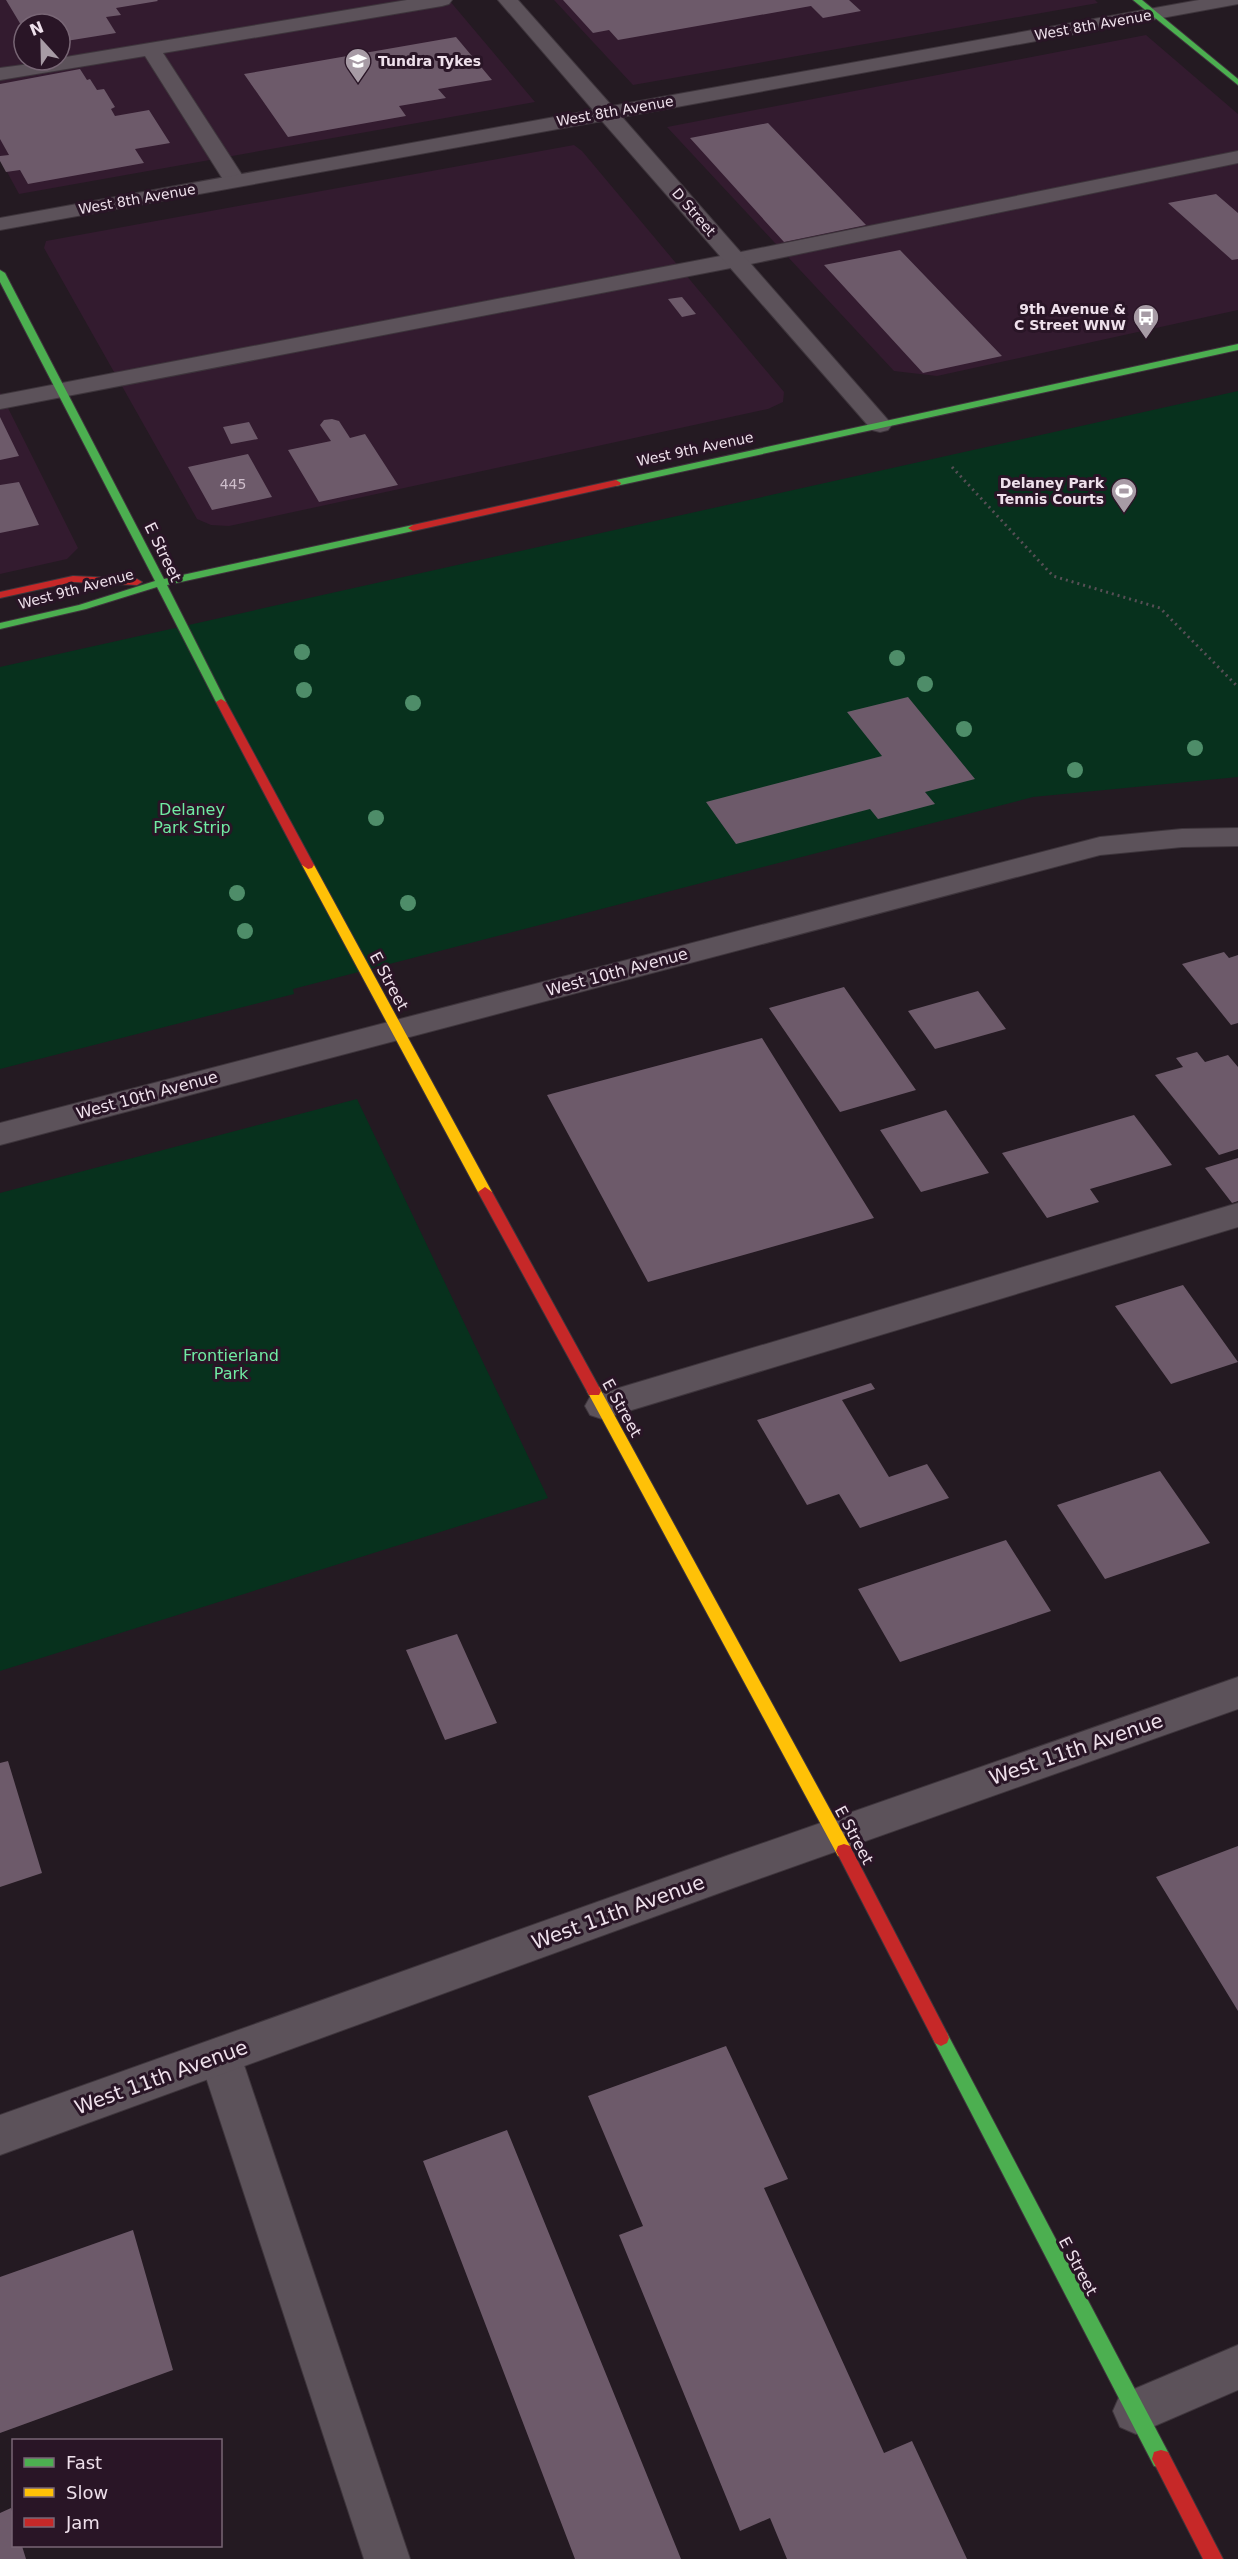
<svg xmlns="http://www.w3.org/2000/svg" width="1238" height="2559" font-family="'DejaVu Sans',sans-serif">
<rect width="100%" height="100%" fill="#241a22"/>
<path fill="#331b2f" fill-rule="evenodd" d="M0,0H449L535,102L19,194L0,159ZM24,24H60V60H24Z
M554,0H1095L1098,3L633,85Z
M1146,35L1238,114V310L937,376L894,371L667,127Z
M574,145L582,151L784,392L783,402L768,409L229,526L211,525L197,519L44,248L46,241Z
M0,392L78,548L67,559L0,574Z"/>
<path fill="#07311d" d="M1238,391V777L1033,797L293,989L294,994L0,1069V667Z
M357,1099L548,1498L0,1671V1193Z"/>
<path fill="#6d5a6a" d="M6,0H157L158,1L116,8L121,15L106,17L116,33L60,42V24H24V30Z
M563,0H849L861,11L823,18L811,6L618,40L609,30L593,33Z
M456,37L492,80L438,89L446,98L399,106L406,116L288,137L244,74Z
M80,69L87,80L90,79L97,90L104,89L115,107L111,109L115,116L149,110L170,143L135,149L144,163L28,184L20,170L6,172L0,161V156L9,155L0,139V84Z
M768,123L866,225L784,242L690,138Z
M1216,194L1238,213V259L1232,260L1168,203Z
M900,250L1002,356L923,373L824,265Z
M682,297L696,314L682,317L668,299Z
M0,417L19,456L0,460Z
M332,419L339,421L350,438L365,434L398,485L319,502L288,450L331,441L320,425L324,420Z
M249,422L258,439L231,444L223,427Z
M248,454L272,497L212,510L188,467Z
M19,482L39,525L0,533V485Z
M908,697L975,779L925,792L935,804L878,819L870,809L736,844L706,802L882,756L847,712Z
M1224,952L1229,958L1238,955V1023L1231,1025L1182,964Z
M844,987L916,1090L840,1112L769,1008Z
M978,991L1006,1029L935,1049L908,1011Z
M762,1038L874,1218L648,1282L547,1095Z
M1197,1052L1205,1062L1228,1055L1238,1067V1149L1219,1155L1155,1075L1183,1067L1176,1058Z
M946,1110L989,1173L921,1192L880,1130Z
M1134,1115L1172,1165L1090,1189L1099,1202L1047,1218L1002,1153Z
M1238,1158V1201L1232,1203L1205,1168Z
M1183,1285L1238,1362L1171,1384L1115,1306Z
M871,1383L875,1389L842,1400L889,1477L927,1464L949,1498L860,1528L839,1494L807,1505L757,1420Z
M1160,1471L1210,1543L1105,1579L1057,1505Z
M1006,1540L1051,1611L900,1662L858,1589Z
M457,1634L497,1723L445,1740L406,1650Z
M8,1761L42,1873L0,1887V1763Z
M1238,1846V2011L1156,1877Z
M726,2046L788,2179L764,2188L884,2453L912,2441L967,2559H787L770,2518L740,2531L619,2235L643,2226L588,2096Z
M507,2130L681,2559H575L423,2161Z
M133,2230L173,2370L0,2433V2277Z
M11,2508L14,2517V2546H22L26,2559H0V2513Z"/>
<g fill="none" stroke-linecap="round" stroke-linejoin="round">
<g stroke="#3e353c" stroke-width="2">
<path id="lane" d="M407,0H452L449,4L442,6L163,53L246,181L242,185L235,187L228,185L224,181L145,56L0,80V68L60,60V58Z
M1238,151V163L736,267L0,409V395L736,253Z
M1238,1203V1227L602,1419L590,1415L585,1406L590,1397L602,1393Z
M220,2037L235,2043L241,2056L410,2559H364L199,2056L205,2043Z
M1238,2345V2390L1136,2434L1120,2427L1113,2411L1120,2395Z"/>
</g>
<g stroke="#3e353c" stroke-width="2">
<path id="street" d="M498,0H518L612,106L1199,0H1238V4L622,117L888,420L892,425L888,430L880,432L872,430L602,121L0,230V218L593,110Z
M1238,828V846L1182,847L1100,855L0,1145V1123L1100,837L1182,829Z
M1238,1677V1709L733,1888L0,2155V2115L729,1855Z"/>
</g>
<g stroke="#3e353c" stroke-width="2">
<path id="fast" d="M1133,0H1142L1238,79V85Z
M0,270L5,273L164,579L413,525L418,528L413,531L167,585L226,702L221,705L216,702L157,587L86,609L0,629V623L79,605L155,581L0,282Z
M1238,344V350L616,486L611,483L616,480Z
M941,2030L947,2033L1168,2452L1170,2459L1168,2466L1161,2468L1154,2466L935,2043L933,2038L935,2033Z"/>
</g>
<g stroke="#3e353c" stroke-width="2">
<path id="slow" d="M308,861L314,865L492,1192L490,1195L485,1197L478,1192L302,865Z
M594,1386L599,1387L850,1846L852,1851L850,1856L844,1858L838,1856L587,1391L589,1387Z"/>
</g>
<g stroke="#3e353c" stroke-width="2">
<path id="jam" d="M616,480L621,483L620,485L413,531L408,528L413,525Z
M73,576L137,579L142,582L137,585L73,582L0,598V592Z
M221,699L226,702L314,865L312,868L308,869L302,865L216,702Z
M485,1187L492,1192L599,1387L601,1391L599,1395H589L478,1192Z
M844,1844L850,1846L947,2033L949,2038L947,2043L941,2046L935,2043L836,1851L838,1846Z
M1161,2450L1168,2452L1223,2559H1203L1152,2459L1154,2452Z"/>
</g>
<path stroke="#564f55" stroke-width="3" stroke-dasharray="2 4" stroke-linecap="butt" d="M952,467L1053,576L1160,608L1238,687"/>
<use href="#lane" fill="#5c525a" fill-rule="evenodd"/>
<use href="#street" fill="#5c525a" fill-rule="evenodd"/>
<use href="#fast" fill="#4caf50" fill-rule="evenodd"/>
<use href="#slow" fill="#ffc107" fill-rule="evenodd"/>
<use href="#jam" fill="#c62828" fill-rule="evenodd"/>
</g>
<g fill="#4e8d69">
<circle cx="302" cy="652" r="8"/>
<circle cx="897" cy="658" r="8"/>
<circle cx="925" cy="684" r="8"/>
<circle cx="304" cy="690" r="8"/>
<circle cx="413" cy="703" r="8"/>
<circle cx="964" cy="729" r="8"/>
<circle cx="1195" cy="748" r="8"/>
<circle cx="1075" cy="770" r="8"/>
<circle cx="376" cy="818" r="8"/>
<circle cx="237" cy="893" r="8"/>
<circle cx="408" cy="903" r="8"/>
<circle cx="245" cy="931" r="8"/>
</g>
<defs>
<g id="school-pin" transform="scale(1.35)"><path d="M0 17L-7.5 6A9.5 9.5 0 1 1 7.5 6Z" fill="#a79ba5" stroke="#291526"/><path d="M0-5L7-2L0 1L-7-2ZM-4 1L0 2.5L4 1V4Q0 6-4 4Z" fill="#fff"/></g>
<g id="bus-pin" transform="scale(1.35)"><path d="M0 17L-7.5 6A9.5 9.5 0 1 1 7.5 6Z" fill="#a79ba5" stroke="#291526"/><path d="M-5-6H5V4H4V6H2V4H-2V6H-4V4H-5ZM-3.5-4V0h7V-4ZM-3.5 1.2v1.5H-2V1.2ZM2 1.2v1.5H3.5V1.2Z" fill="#fff"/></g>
<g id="stadium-pin" transform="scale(1.35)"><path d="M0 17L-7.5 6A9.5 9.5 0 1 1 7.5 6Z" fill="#a79ba5" stroke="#291526"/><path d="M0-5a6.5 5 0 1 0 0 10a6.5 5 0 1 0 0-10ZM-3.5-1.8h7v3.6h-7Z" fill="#fff"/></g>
</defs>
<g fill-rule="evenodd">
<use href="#school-pin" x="358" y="61"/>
<use href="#bus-pin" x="1146" y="317"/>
<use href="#stadium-pin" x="1124" y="491"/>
</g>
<g text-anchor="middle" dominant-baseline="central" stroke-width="6" stroke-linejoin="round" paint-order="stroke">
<g font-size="14" fill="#eee0eb" stroke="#291526">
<text transform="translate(1093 25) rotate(-10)">West 8th Avenue</text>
<text transform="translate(615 111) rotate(-10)">West 8th Avenue</text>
<text transform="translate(137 199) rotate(-10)">West 8th Avenue</text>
<text transform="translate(694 212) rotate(49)">D Street</text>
<text transform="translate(695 449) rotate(-12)">West 9th Avenue</text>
<text transform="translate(76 589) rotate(-15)">West 9th Avenue</text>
</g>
<g font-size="14" font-weight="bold" fill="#eee0eb" stroke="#291526" text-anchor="end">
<text x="378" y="61" text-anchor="start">Tundra Tykes</text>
<text x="1126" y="309">9th Avenue &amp;<tspan x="1126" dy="16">C Street WNW</tspan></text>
<text x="1104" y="483">Delaney Park<tspan x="1104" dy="16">Tennis Courts</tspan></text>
</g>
<g font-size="14" fill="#cebecb">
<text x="233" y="484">445</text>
</g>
<g font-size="16" fill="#eee0eb" stroke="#291526">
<text transform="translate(163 552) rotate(64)">E Street</text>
<text transform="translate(617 972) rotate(-15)">West 10th Avenue</text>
<text transform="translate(389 981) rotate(62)">E Street</text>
<text transform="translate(147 1095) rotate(-15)">West 10th Avenue</text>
<text transform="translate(622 1408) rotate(61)">E Street</text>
<text transform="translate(854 1835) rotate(62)">E Street</text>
<text transform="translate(1078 2266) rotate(62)">E Street</text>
</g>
<g font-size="16" fill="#70eba3" stroke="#291526">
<text x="192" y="809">Delaney<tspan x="192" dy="18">Park Strip</tspan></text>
<text x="231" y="1355">Frontierland<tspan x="231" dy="18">Park</tspan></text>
</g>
<g font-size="20" fill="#eee0eb" stroke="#291526">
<text transform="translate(1076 1749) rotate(-19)">West 11th Avenue</text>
<text transform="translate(618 1912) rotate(-20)">West 11th Avenue</text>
<text transform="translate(161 2077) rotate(-20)">West 11th Avenue</text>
</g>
</g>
<rect x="12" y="2439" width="210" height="108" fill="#291526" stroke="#786675" stroke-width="1.5"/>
<rect x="24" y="2458" width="30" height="9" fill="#4caf50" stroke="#786675" stroke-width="1.5"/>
<text x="66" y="2469" font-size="18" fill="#eee0eb">Fast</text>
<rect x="24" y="2488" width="30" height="9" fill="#ffc107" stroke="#786675" stroke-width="1.5"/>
<text x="66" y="2499" font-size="18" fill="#eee0eb">Slow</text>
<rect x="24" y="2518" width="30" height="9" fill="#c62828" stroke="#786675" stroke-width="1.5"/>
<text x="66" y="2529" font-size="18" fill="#eee0eb">Jam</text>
<g transform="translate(42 42) rotate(338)"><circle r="28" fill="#291526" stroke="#786675" stroke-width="1.5"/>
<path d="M0-4.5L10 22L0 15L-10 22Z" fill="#a79ba5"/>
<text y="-9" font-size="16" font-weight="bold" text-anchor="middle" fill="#eee0eb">N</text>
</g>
</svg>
